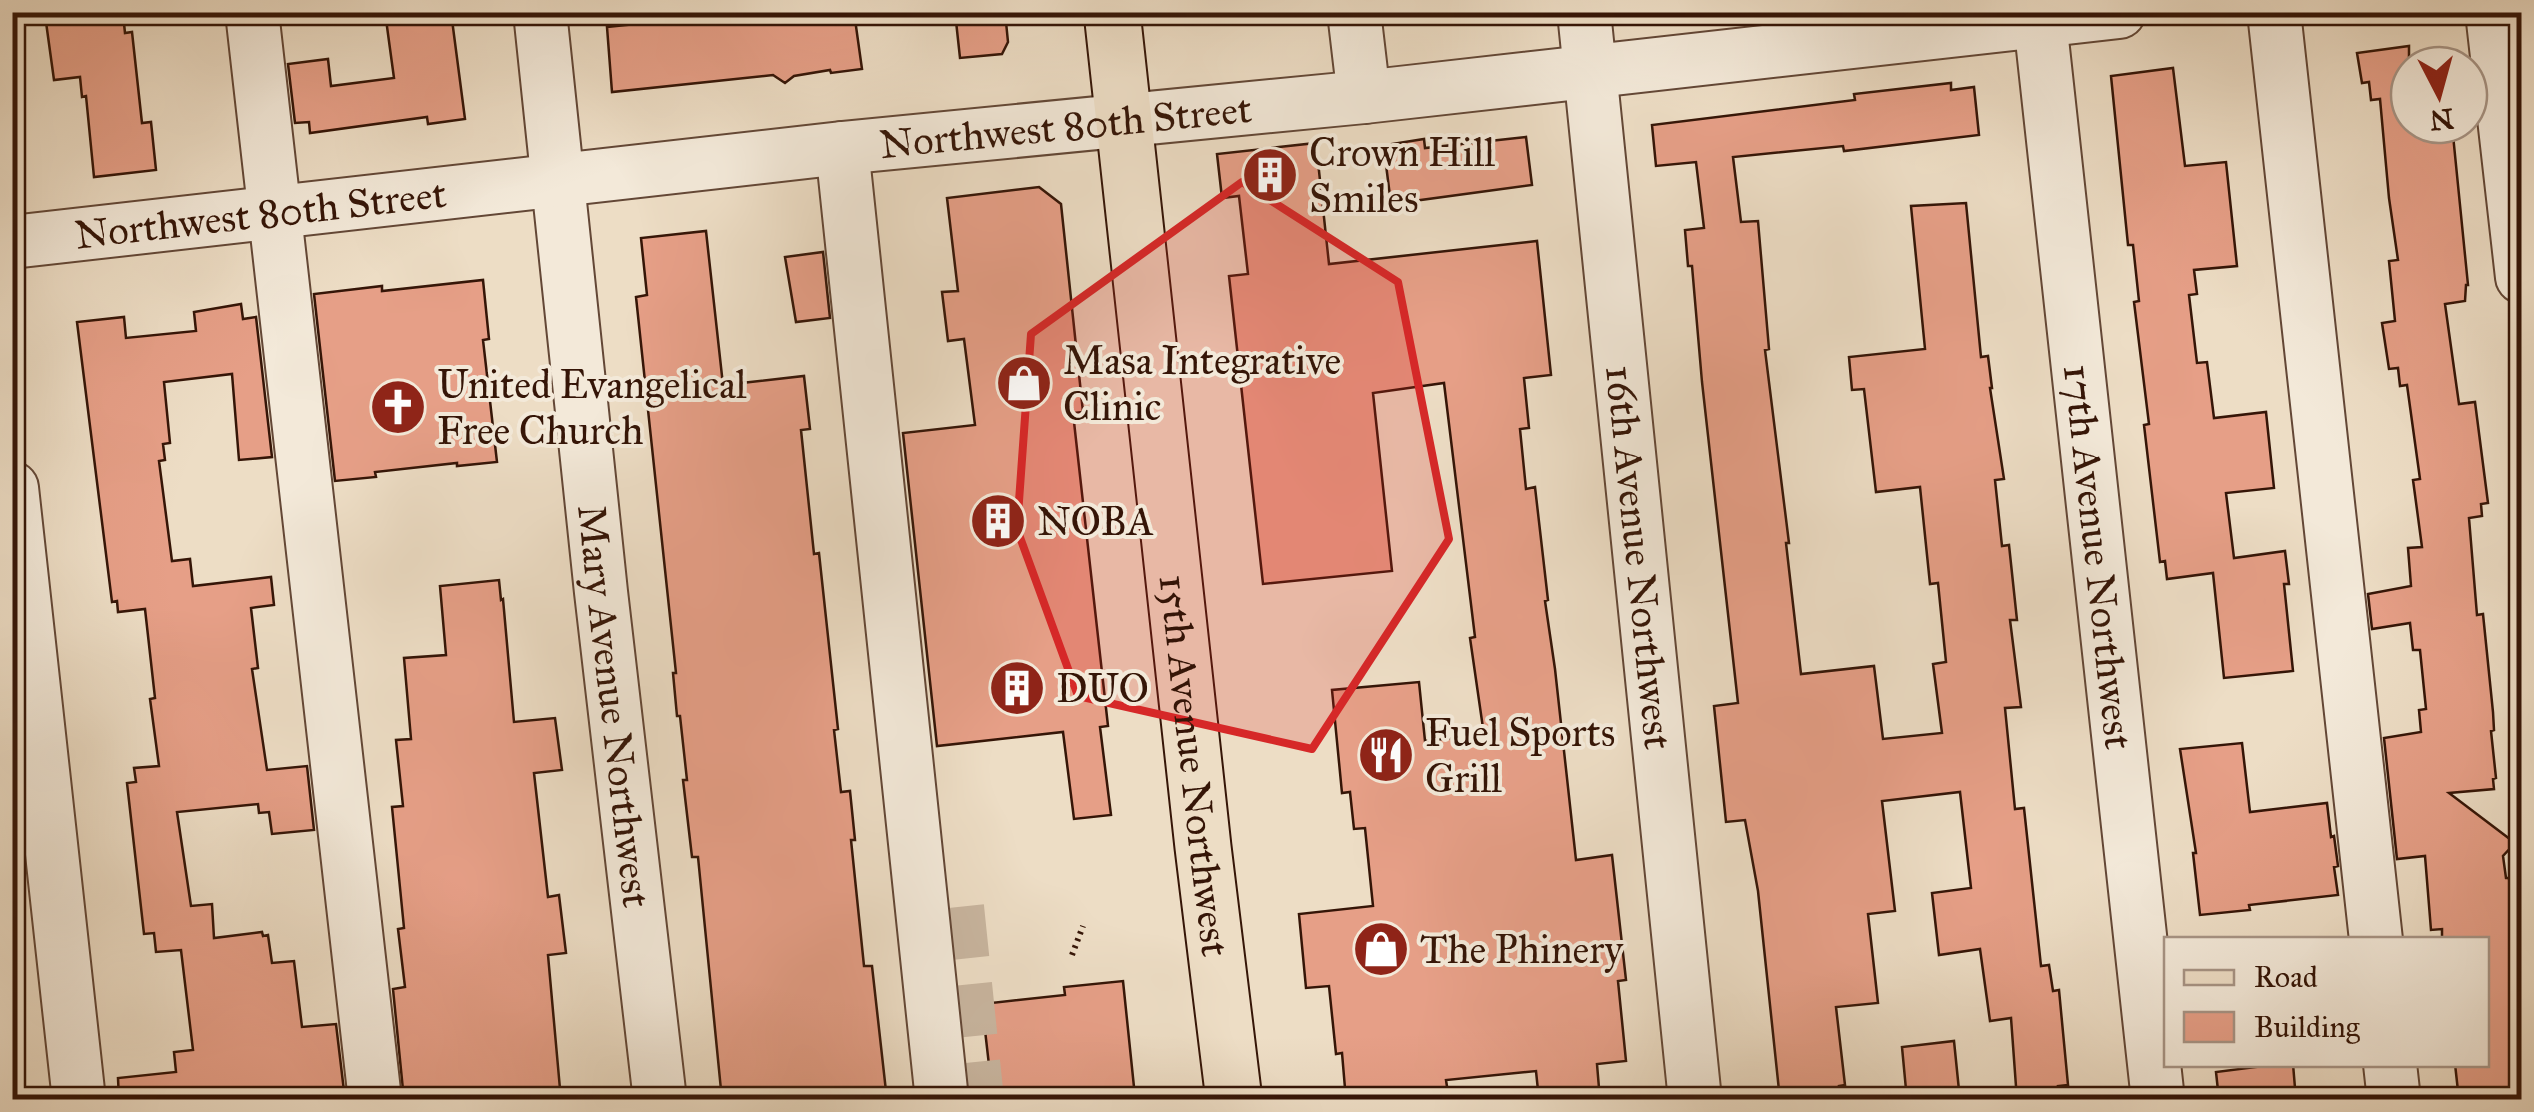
<svg xmlns="http://www.w3.org/2000/svg" width="2534" height="1112" font-family="'IM FELL Great Primer',serif">
<rect width="100%" height="100%" fill="#edddc5"/>
<filter id="stains"><feTurbulence type="fractalNoise" baseFrequency=".002" numOctaves="4"/><feColorMatrix values="0 0 0 0 .2 0 0 0 0 .09 0 0 0 0 .02 0 0 0 .5 -.17"/></filter>
<radialGradient id="worn" r=".72"><stop offset=".6" stop-color="#630" stop-opacity="0"/><stop offset="1" stop-color="#630" stop-opacity=".3"/></radialGradient>
<path fill="#e69f87" stroke="#351507" stroke-width="2.5" d="M385,12H451L465,119L428,124L427,117L310,133L309,122L295,123L288,64L328,59L331,86L394,78Z
M751,12H854L862,69L831,73L830,70L794,76L785,83L773,75L612,92L607,27Z
M955,12H1005L1008,42L1002,54L960,58Z
M123,14L125,33L132,32L142,123L151,122L156,170L94,177L86,96L82,97L80,77L54,80L46,22Z
M2409,46V125H2452L2468,285H2466L2465,301L2445,304L2459,404L2475,402L2488,503L2481,504L2482,516L2469,518L2477,615L2483,614L2493,712L2494,730L2491,731L2496,778L2493,779L2494,789L2449,793L2515,843L2503,856L2506,878H2509L2519,993H2522V1100H2459L2455,1064H2486V940H2442V929L2431,930L2425,856L2397,859L2384,738L2421,732L2419,710L2426,709L2420,650H2413L2410,623L2372,629L2368,594L2411,586L2408,548L2422,547L2413,480L2420,479L2407,385L2400,386L2398,368L2389,369L2382,323L2395,321L2389,261L2398,260L2389,198L2380,99L2371,100L2369,82L2362,83L2357,53Z
M2173,68L2185,166L2226,162L2237,266L2194,270L2197,294L2189,295L2197,363L2207,362L2214,418L2266,412L2274,488L2226,493L2234,558L2285,551L2289,584H2284L2293,671L2224,678L2213,573L2167,579L2165,561L2160,562L2144,425L2149,424L2134,302L2139,301L2133,245H2128L2111,76Z
M1951,83V90L1974,87L1979,135L1844,151L1843,146L1733,157L1741,222L1758,221L1769,349L1765,350L1789,543H1786L1801,674L1874,666L1883,739L1942,733L1933,664L1946,662L1938,583L1930,584L1920,487L1876,492L1864,389L1852,390L1849,357L1925,349L1911,206L1966,203L1981,357L1988,356L1992,388H1990L2004,479L1995,480L2002,546L2009,545L2017,620H2010L2021,707L2005,708L2015,809L2024,808L2041,966L2049,965L2053,991L2059,990L2068,1085L2058,1086L2060,1100H2017L2011,1018L1990,1021L1980,949L1939,955L1932,893L1971,888L1960,792L1882,801L1895,911L1868,914L1878,1003L1836,1007L1845,1085L1839,1086L1841,1100H1780L1758,891L1745,820L1726,822L1714,706L1738,703L1702,382L1692,266H1688L1685,230L1704,228L1696,162L1656,166L1652,125L1855,100L1854,94Z
M1526,137L1532,185L1391,204L1384,149L1392,148V144L1424,139L1425,148Z
M1316,143L1329,264L1537,241L1551,375L1524,378L1529,428L1520,429L1526,489L1535,487L1548,600L1545,601L1555,669L1576,860L1612,855L1626,980L1618,981L1626,1061L1597,1064L1600,1100H1539L1536,1071L1446,1080L1449,1100H1346L1342,1053L1336,1054L1329,986L1306,988L1299,914L1373,906L1365,828L1354,829L1350,792L1342,793L1332,690L1419,682L1425,741L1484,735L1470,638L1475,637L1444,383L1373,393L1392,571L1263,584L1229,276L1248,274L1239,196L1222,198L1217,154Z
M1039,187L1061,204L1083,412L1073,413L1108,726L1100,727L1111,815L1074,819L1063,732L937,746L903,433L975,425L964,339L948,341L942,292L958,291L947,198Z
M706,231L723,385L804,376L810,429L801,430L814,554L819,553L838,729L834,730L841,792L850,791L855,840H851L864,966H872L887,1100H722L698,857H692L683,780H687L680,716H677L673,673H676L636,297L647,295L641,238Z
M823,252L830,318L796,322L785,257Z
M483,280L489,339L483,340L497,462L457,466V463L375,472L376,477L335,481L314,294L382,286V291Z
M241,304L243,319L256,317L272,457L239,460L232,374L164,382L170,443L163,444L165,460L159,461L172,561L190,559L193,586L271,577L274,605L251,608L258,668L252,669L267,770L307,766L314,830L272,834L269,812L259,813L258,804L177,812L191,906L212,904L214,938L262,932L263,936L268,935L272,963L294,961L302,1027L336,1024L344,1091L264,1100H119L118,1078L176,1072L174,1052L193,1050L181,950L156,952L154,933L144,934L127,783L136,782L134,768L159,766L150,699L155,698L145,609L118,612L117,601L112,602L77,322L124,317L126,338L196,331L194,312Z
M499,580L501,600L503,599L514,722L555,718L562,770L534,773L548,897L559,895L566,953L548,955L560,1089L463,1100H404L393,989L405,987L398,929L404,928L392,807L403,806L396,740L411,739L404,658L446,655L440,586Z
M2242,743L2250,812L2327,803L2331,837L2334,836L2338,866L2334,867L2338,895L2249,905L2250,910L2200,915L2193,853H2196L2180,749Z
M1123,981L1134,1087L1024,1100H993L982,1004L1065,995L1064,987Z
M1954,1041L1960,1100H1907L1902,1047Z
M2279,1064H2293L2296,1100H2219L2216,1072Z"/>
<g fill="none" stroke-linecap="round" stroke-linejoin="round">
<path stroke="#c8b59f" stroke-width="52" stroke-dasharray="52 26" stroke-linecap="butt" d="M958,907L978,1100"/>
<g stroke="#634736" stroke-width="56">
<g id="minor">
<path d="M252,12L375,1100"/>
<path id="s1" d="M540,12L601,592L660,1100"/>
<path d="M1354,12L1364,97"/>
<path id="s2" d="M1584,12L1695,1100"/>
<path id="s3" d="M2039,12L2158,1100"/>
<path d="M2274,12L2376,940"/>
<path d="M2492,12L2522,277"/>
<path d="M842,148L942,1100"/>
<path id="s4" d="M12,242L842,148L1364,97L2119,12"/>
<path d="M12,488L79,1100"/>
<path d="M2390,1064L2394,1100"/>
</g>
</g>
<g stroke="#351507" stroke-width="59">
<g id="major">
<path id="s5" d="M1112,12L1203,847L1234,1100"/>
</g>
</g>
<path stroke="#351507" stroke-width="6" stroke-dasharray="2.5 5" stroke-linecap="butt" d="M1072,955L1083,926"/>
<use href="#minor" stroke="#f3e9d9" stroke-width="52"/>
<use href="#major" stroke="#edddc5" stroke-width="55"/>
</g>
<path fill="#d62828" fill-opacity="0.2" stroke="#d62828" stroke-width="8" stroke-linejoin="round" d="M1242,182L1398,282L1449,539L1312,749L1078,696L1017,529L1031,334Z"/>
<defs>
<g id="building-disc" transform="scale(2.875)"><circle r="9.5" fill="#8f2418" stroke="#f3e9d9"/><path d="M-4-6H4V6H1V3H-1V6H-4ZM-2.5-4.3h1.7v1.8h-1.7ZM.8-4.3h1.7v1.8H.8ZM-2.5-1h1.7V.8h-1.7ZM.8-1h1.7V.8H.8Z" fill="#fff"/></g>
<g id="shop-disc" transform="scale(2.875)"><circle r="9.5" fill="#8f2418" stroke="#f3e9d9"/><path d="M-5-2.5h2.3a2.7 3.5 0 0 1 5.4 0H5L5.5 6h-11ZM-1.5-2.5h3a1.5 2.3 0 0 0-3 0Z" fill="#fff"/></g>
<g id="church-disc" transform="scale(2.875)"><circle r="9.5" fill="#8f2418" stroke="#f3e9d9"/><path d="M-1.2-6h2.4v3.5h3.3v2.4h-3.3V6h-2.4V-.1h-3.3v-2.4h3.3Z" fill="#fff"/></g>
<g id="restaurant-disc" transform="scale(2.875)"><circle r="9.5" fill="#8f2418" stroke="#f3e9d9"/><path d="M-5-6h1v4h1v-4h1v4h1v-4h1v5L-1.5 .5V6h-2V.5L-5-1ZM5-6V6H3V1.5H1.5Q1.5-4 5-6Z" fill="#fff"/></g>
</defs>
<g fill-rule="evenodd">
<use href="#building-disc" x="1270" y="175"/>
<use href="#shop-disc" x="1024" y="383"/>
<use href="#church-disc" x="398" y="407"/>
<use href="#building-disc" x="998" y="521"/>
<use href="#building-disc" x="1017" y="688"/>
<use href="#restaurant-disc" x="1386" y="755"/>
<use href="#shop-disc" x="1381" y="949"/>
</g>
<g text-anchor="middle" dominant-baseline="central" stroke-width="8" stroke-linejoin="round" paint-order="stroke">
<g font-size="40" fill="#351507" stroke="#f3e9d9">
<text stroke="none"><textPath href="#s4" startOffset="1060">Northwest 80th Street</textPath></text>
<text stroke="none"><textPath href="#s4" startOffset="250">Northwest 80th Street</textPath></text>
<text stroke="none"><textPath href="#s2" startOffset="548">16th Avenue Northwest</textPath></text>
<text stroke="none"><textPath href="#s3" startOffset="548">17th Avenue Northwest</textPath></text>
<text stroke="none"><textPath href="#s1" startOffset="698">Mary Avenue Northwest</textPath></text>
<text stroke="none"><textPath href="#s5" startOffset="758">15th Avenue Northwest</textPath></text>
</g>
<g font-size="40" fill="#351507" stroke="#f3e9d9" text-anchor="start">
<text x="1309" y="152">Crown Hill<tspan x="1309" dy="46">Smiles</tspan></text>
<text x="1063" y="360">Masa Integrative<tspan x="1063" dy="46">Clinic</tspan></text>
<text x="437" y="384">United Evangelical<tspan x="437" dy="46">Free Church</tspan></text>
<text x="1037" y="521">NOBA</text>
<text x="1056" y="688">DUO</text>
<text x="1425" y="732">Fuel Sports<tspan x="1425" dy="46">Grill</tspan></text>
<text x="1420" y="949">The Phinery</text>
</g>
</g>
<rect width="2534" height="1112" fill="none" stroke="#edddc5" stroke-width="50"/>
<rect x="15" y="15" width="2504" height="1082" fill="none" stroke="#351507" stroke-width="5"/>
<rect x="25" y="25" width="2484" height="1062" fill="none" stroke="#351507" stroke-width="2.5"/>
<rect x="2164" y="937" width="325" height="130" fill="#f3e9d9" stroke="#a79485" stroke-width="2.5"/>
<rect x="2184" y="970" width="50" height="15" fill="#edddc5" stroke="#a79485" stroke-width="2.5"/>
<text x="2254" y="987" font-size="30" fill="#351507">Road</text>
<rect x="2184" y="1012" width="50" height="30" fill="#e69f87" stroke="#a79485" stroke-width="2.5"/>
<text x="2254" y="1037" font-size="30" fill="#351507">Building</text>
<g transform="translate(2439 95) rotate(174)"><circle r="48" fill="#f3e9d9" stroke="#a79485" stroke-width="2.5"/>
<path d="M0-8L18 38L0 25L-18 38Z" fill="#8f2418"/>
<text y="-15" font-size="28" font-weight="bold" text-anchor="middle" fill="#351507">N</text>
</g>
<rect width="100%" height="100%" filter="url(#stains)"/>
<rect width="100%" height="100%" fill="url(#worn)"/>
</svg>
